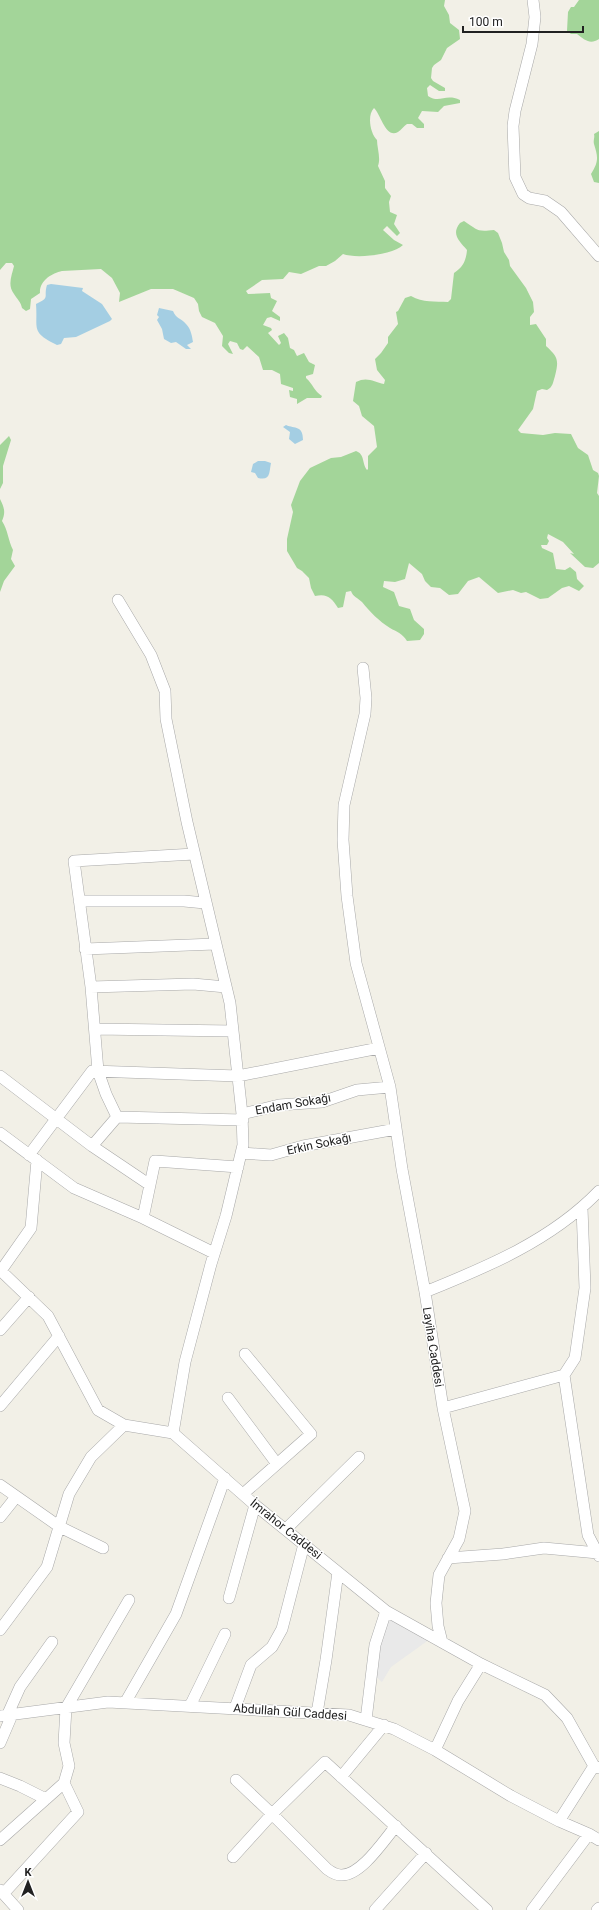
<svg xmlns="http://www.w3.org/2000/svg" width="599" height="1910" font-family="Roboto,sans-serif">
<rect width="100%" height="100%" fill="#f2f0e7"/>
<path fill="#a3d599" d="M0,0H445L444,6L449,15L450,23L459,30L460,39L447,48L441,60L434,65L432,68L431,78L433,81L445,88V91H439L430,85L427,88L428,96C440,104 445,93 460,100V103L444,106L438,112L422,111L418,118L424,124V128H417L412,124H407C404,126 401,130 398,132C386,139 381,115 374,108C367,115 370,133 377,140C377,148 381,158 378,166L385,181V188L391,196L389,202L390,212L397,215L394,224L400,233L397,236L387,226L383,230L394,240L403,245C393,255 356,259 343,254L335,261L326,266H319L301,274L289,272L283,279L262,280L246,291L248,294L270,293L271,298L277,301L272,311L280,317V321L271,317L267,318L263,325L271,328L272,330L268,333L279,345L281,343L278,336L284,333L288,338L290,348L294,350L297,356L304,353L309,362L315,365L313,374L306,376V378C313,384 314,391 322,396L321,398H307L297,404V399L290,397L289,390L293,391V388L281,384L280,374L272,370H263L259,357L247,346L243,350L240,349L237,343L230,341L228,344L233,354L229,353L222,346L223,336L215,323L202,317L199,311L198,304L194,298L173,289H151L119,302L120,293L112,278L101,269L62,271C52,273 39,281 40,293L31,299L30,309L26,311L22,308C21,302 17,299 14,294C7,285 12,275 14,266L12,263H6L0,270Z
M579,0H599V39C590,45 585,40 577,34H571L567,31L568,12L571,7H574Z
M599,131V183L594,182L591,174C599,161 598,157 594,144C593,140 595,138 594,134Z
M464,221C478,230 476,232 494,230L498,233L502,243L504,252L509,260L510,266L526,288L533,302L534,312L530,317V325L536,324L546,339V346C558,357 559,360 555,376C553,382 553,387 547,390L542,389L537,391L533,409L518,430L521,433L543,435L555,433L571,434L578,448L588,455L593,470L598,473L599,476L597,493L599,496V563L593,568L585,567L570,553L574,554L563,542L548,534L547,538L549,541L547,545H541L542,548L553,553L556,569L565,570L570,567L576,572L577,579L584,586L579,591L569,586L562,588L548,598L540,599L526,592L521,593L513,590L498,593L479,577L468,581L458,594L449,595L440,588L431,587L425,581L422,574L409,563L405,579L395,582L384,581L383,587L394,592L399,606L410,609L414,620L424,629V634L420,640L407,641C402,633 397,632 390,628C379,621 370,612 362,602C358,598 353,597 351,591L346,592L343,607L338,608C332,598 327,593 315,596L311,588L309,578L302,571L297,568L287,551V539L293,512L291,505L300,481L310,468L331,458L341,457L356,451C365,454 362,464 367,470L368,469V456L377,447L374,426L362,416L359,406L353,401L356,382C367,376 374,382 384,384L385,380L377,370L375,359L381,353L388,343V337L398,324L396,312L398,311L405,298L411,296C423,303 435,301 448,302L451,299L454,273C463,267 466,261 467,250C459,241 451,234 460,223Z
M9,436L11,440L3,466V483L0,489V445Z
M0,499C4,507 6,512 2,521C8,530 8,540 13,550L11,559L15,566L4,581L0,592Z"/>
<path fill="#e9e9e9" d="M388,1618L430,1639L391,1667L382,1682L374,1675L377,1644Z"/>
<path fill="#a4cee3" d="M51,284L83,288L82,291L102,304L112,319L110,321L76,337L64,338L61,344L57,345C30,332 38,329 36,304C51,297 43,298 47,285Z
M159,308L173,311C176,319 181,318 186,324C191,329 192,336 193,342L187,345L191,349H186L176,342L171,343L164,339L162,329L157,320L159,317L157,315Z
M286,425C295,429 303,425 303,440L295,444L289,439L290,432L283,427Z
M258,461H265L271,463C269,472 271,481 258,478L255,473L251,472L253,464Z"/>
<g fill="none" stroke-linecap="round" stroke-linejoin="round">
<g stroke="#a8a8a8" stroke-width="12">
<path id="minor" d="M533,0L535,17L532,44L515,111L513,126L515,177L523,194L529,198L545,201L561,212L599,256
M118,600L151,655L165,691L166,719L187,822L230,1003L242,1114L243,1145L226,1216L211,1264L185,1362L173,1433
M363,668L366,698L365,714L344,805L343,840L347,896L356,963L390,1087L402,1169L425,1292L443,1408L465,1511L459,1539L439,1575L436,1603L438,1626L442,1642
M79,901H184L205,903
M85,949L215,944
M91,987L193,984L226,987
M95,1029L233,1031
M0,1076L92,1146L150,1185
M242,1114L279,1105L322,1102L357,1090L390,1087
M117,1117L106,1094L98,1071L91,987L74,861L194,854
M0,1133L74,1188L143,1218L214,1253
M92,1146L117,1117L243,1120
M241,1153L271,1155L303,1146L396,1129
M29,1155L92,1071L238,1076L379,1048
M582,1208L585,1288L575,1358L564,1375L588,1535L599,1556
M143,1218L155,1161L238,1167
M0,1270L48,1316L98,1410L124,1425L173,1433L255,1505L386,1611L481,1664L545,1695L567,1718L594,1766L599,1768
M0,1272L31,1228L37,1160
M425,1292C487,1267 552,1240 599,1191
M0,1330L29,1297
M228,1398L277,1464
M0,1406L59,1336
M443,1408L564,1375
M0,1485L60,1527L103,1548
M243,1494L311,1434L245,1354
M0,1517L16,1497
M286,1529L359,1457
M448,1558L503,1554L544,1548L598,1553
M229,1598L255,1505
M0,1630L47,1567L69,1494L91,1457L124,1425
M125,1703L176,1614L225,1478
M190,1706L225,1634
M235,1708L251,1665L272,1647L282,1629L304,1544
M317,1713L326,1660L338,1572
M0,1716L108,1702L349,1715L394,1729L435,1750L511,1796L559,1821L589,1834L599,1840
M7,1716L20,1687L52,1642
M366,1720L375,1645L386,1611
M0,1743L12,1715
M435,1750L458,1701L481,1664
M341,1777L384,1725
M0,1778L20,1786L46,1799
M236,1780L272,1814L327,1869C331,1872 336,1875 341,1875C361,1876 384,1840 396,1826
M559,1821L594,1766
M0,1840L64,1783L69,1766L64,1743L66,1708L129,1600
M233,1857L272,1814L325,1762L487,1910
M0,1890L18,1910
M4,1893L78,1812L64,1783
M375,1910L426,1853
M532,1910L589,1834
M597,1910L599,1908"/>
</g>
<use href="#minor" stroke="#fff" stroke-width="11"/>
</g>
<g text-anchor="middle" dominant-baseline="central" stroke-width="3" stroke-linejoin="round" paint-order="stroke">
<g font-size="12" fill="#212121" stroke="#fff">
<text transform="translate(293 1104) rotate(-10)">Endam Sokağı</text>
<text transform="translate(319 1144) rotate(-12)">Erkin Sokağı</text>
<text transform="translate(433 1347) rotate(81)">Layiha Caddesi</text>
<text transform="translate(286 1529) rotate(39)">İmrahor Caddesi</text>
<text transform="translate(290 1712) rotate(4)">Abdullah Gül Caddesi</text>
</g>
</g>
<g transform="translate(28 1882)" stroke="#ffffff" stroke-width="3" paint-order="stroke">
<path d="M0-3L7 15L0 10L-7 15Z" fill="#212121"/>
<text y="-6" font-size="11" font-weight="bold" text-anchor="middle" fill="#212121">K</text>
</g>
<path d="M463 26v6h120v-6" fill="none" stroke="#212121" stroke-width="2"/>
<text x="469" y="26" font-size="12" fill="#212121" stroke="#ffffff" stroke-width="3" paint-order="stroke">100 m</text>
</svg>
